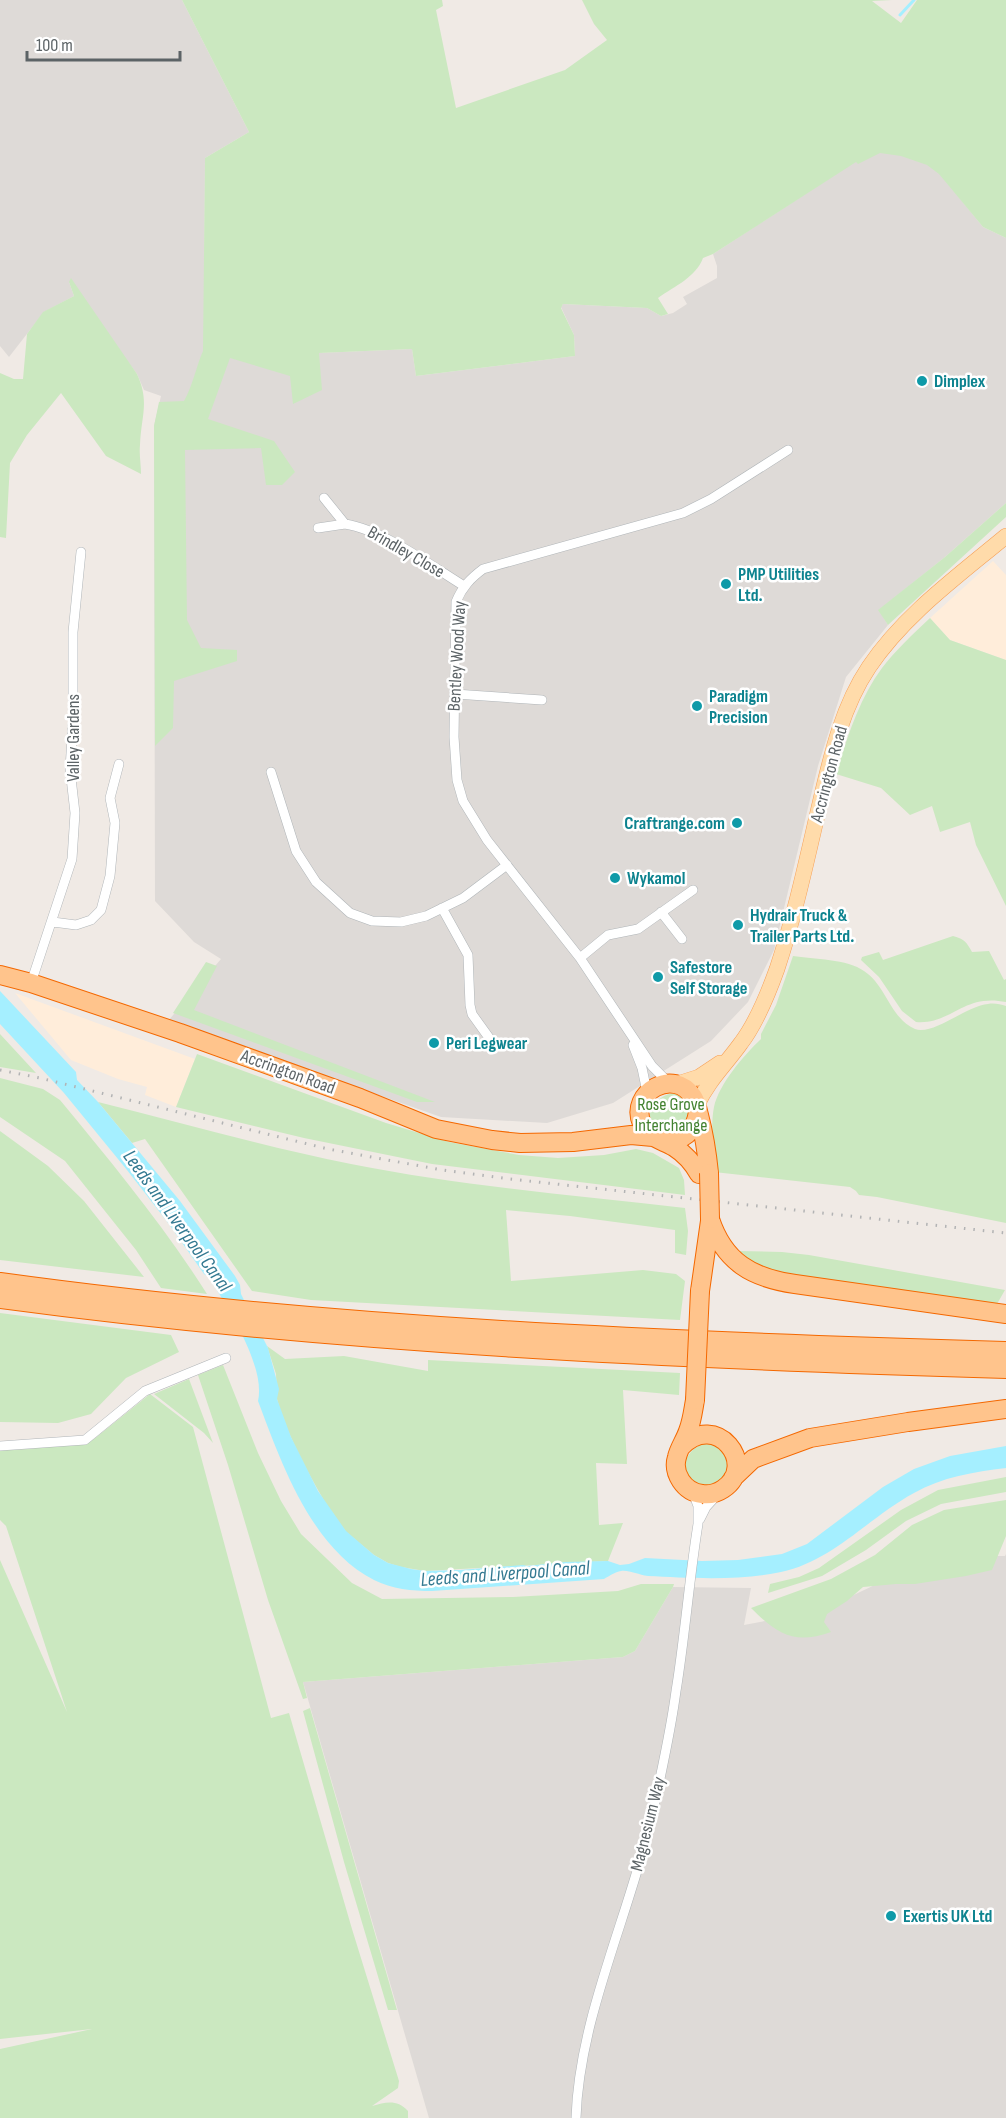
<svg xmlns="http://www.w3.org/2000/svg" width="1006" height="2118" font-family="'Sofia Sans Condensed',sans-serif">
<rect width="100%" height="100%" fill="#f0eae5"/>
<path fill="#ffedda" d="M993,561L1006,575V660L950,640L930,618Z
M15,993L195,1059L176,1107L145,1095L147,1087L118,1079L71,1060Z"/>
<path fill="#dedad7" d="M0,0H182L249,132L205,158L204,331L318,353L412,349L416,376L575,356L574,335L561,307L563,304L647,308L661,316L673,313L687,304L683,297L717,278V266L713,254L856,161L909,136L983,227L1006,238V503L945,557L879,610L888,625L846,677L818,766L774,950L748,1002L711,1041L613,1103L547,1123L441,1117L168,1021L221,959L194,942L155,901L154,426L161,396L144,390L137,374L69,282L74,296L44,312L9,357L0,346Z
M1006,1554V2118H429L303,1682L623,1657L635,1651L673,1587L751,1588L744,1625L822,1610L936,1556H1005Z"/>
<path fill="#cbe8c0" d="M182,0H442L443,6L436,10L456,108L565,70L607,40L594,24L582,0H892L872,1L901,23L917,0H1006V238L983,227L939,174L927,165L901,156L880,153L858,164L856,162L713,254L703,258C696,277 675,286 658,298L668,314L661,316L647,308L563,304L561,308L574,335L575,356L416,376L412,349L319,353L322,390L293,404L290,376L230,358L208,419L274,441L295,472L282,485H266L261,448L185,450L187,620L201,648L237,650V661L174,681L173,728L155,746L154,426L159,402L184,401C193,385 196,367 203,351L205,158L249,132Z
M71,278L137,374C150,402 141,416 140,445C139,454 141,464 141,474L106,456L61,393L27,435L10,463L6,538L0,537V373L14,379H23L27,334L43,312L74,296L69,282Z
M1006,503V517L888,625L878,610L945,557Z
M930,618L950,640L1006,660V906L976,845L970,822L940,832L932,806L910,815L881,788L836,774C847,738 859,699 882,668C896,650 913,634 930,618Z
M953,936C965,939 967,943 972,952L989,951L1004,980L1006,979V1002C963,993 951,1025 916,1022L902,1011L879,977L861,960L862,957L879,952L883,960Z
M793,956C813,959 848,959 864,971C886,985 890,1018 915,1029C933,1036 968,1005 988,1004C994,1003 1000,1004 1006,1006V1223L877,1197L859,1195L856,1191L850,1187L714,1172C714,1152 710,1127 714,1107C719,1084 744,1055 761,1039V1034L776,1005Z
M206,962L217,966L194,1010L435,1102H417L173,1013Z
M0,1034L36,1073L0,1067Z
M197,1054L386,1123L449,1142L519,1155L558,1158L604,1155L636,1149L653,1153L679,1168L684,1180L685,1195L432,1164L304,1138L176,1107Z
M0,1078L43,1089L60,1100C112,1163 164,1226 207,1294L161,1288L136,1250L65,1161L0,1117Z
M674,1093L686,1099L692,1117L674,1135C669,1134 663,1133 659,1131C639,1119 655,1095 674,1093Z
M98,1102C182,1123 266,1147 351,1164C461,1186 574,1195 685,1208L688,1231L686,1255L675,1253V1230L570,1216L506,1210L511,1281L643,1270L676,1274L685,1281L680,1320L311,1300L252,1291L145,1139L132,1143Z
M0,1131L48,1166L84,1201L144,1277L0,1260Z
M737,1251L782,1252L809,1255L1005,1290L997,1304L770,1274Z
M0,1313L171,1335L179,1352L126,1378L91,1414L58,1423L0,1422Z
M267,1346L285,1359L344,1356L428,1371V1360L680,1373L679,1395L623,1390L627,1464L596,1463L599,1525L623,1523L608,1561L425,1571L401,1567L388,1563L374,1555L346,1532L327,1506L300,1458L282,1417L277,1399L276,1374Z
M223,1365L258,1453L281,1501L301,1534L352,1583L382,1599L513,1597L618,1591L641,1584H674L673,1587L635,1651L623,1657L303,1682L307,1698L303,1699L268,1600L228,1465L198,1375Z
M189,1379L213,1443L204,1433L154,1394Z
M150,1394L193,1427L271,1718L289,1713L352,1929L399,2081L398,2088L372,2106C386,2102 397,2099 408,2111V2118H0V2049L92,2029L0,2039V1560L67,1712L6,1526L0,1520V1450L29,1449L94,1439Z
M706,1443L720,1446L731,1464L723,1483L701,1487C697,1484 691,1481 689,1477C678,1463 692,1446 706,1443Z
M1006,1477V1492L941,1504L906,1521L866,1550L822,1576L768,1593L770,1584L799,1577L819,1568L901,1510L938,1490Z
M1006,1500V1536L992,1570L966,1576L915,1584H896L863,1587L847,1601L827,1614L824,1622L831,1632C794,1645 777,1634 751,1608L831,1579L875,1555L912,1525L944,1510Z
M310,1708L397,2010H388L344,1862L303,1711Z"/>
<path fill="#a5efff" d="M0,991L76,1072L77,1080L98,1102L180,1201L235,1276L240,1285L241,1294L268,1348L279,1389L277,1399L291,1437L318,1491L346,1531L374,1555L388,1563L411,1569L425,1571L460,1570L523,1565L527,1566L565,1562L608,1561L620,1565L629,1564L645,1558L702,1561L738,1560L782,1554L807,1544L883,1487L914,1469L950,1456L1006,1446V1468C974,1472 942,1477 914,1493C868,1518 833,1561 781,1572C741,1581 688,1578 648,1576C638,1575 630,1570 621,1571C615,1572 609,1576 604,1579L432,1591C412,1591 392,1589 374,1580C311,1548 281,1462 258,1401C266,1366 227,1307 209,1277L204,1274L169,1224L127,1170L64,1093L0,1024Z"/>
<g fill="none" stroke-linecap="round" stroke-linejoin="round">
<path stroke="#a5efff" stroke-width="3" d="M900,15L914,0"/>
<g stroke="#b0b5b8" stroke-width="10">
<path id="street" d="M324,498L345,524C383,530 430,565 464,586
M318,528L345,524
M455,694L542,700
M271,772L296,851L316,882L350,913L372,921L401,922L426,916L463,898L507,865
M442,908L468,955L470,1005L472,1014L495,1046
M661,912L682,939
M53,922L76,925L91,920L101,910L110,876L115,823L110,798L119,764
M580,958L608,935L638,929L693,890
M31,983L72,859L75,813L70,769L73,722V632L81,552
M633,1045L642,1068L647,1092
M669,1083L652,1066L580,958L487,840L463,801L457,780L454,737L456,602C462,587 471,578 483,569L683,513L711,499L788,450
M0,1446L85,1440L145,1391L226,1358
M700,1519L706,1507L718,1494
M576,2118C579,2020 627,1920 650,1824C660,1780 670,1736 676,1691C685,1636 689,1580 698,1524V1506L693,1493"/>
</g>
<g stroke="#f7a056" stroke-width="16">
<path id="primary" d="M677,1084L699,1077L720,1063
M697,1105C708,1081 726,1064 741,1043C757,1022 768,994 777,969C795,915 807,859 820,803C831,756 842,707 869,667C904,615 958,576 1006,536"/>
</g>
<g stroke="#f46800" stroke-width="20">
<path id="highway" d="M0,975L31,983L180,1033L360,1098L436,1129L492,1140L520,1143L573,1142L631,1135L653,1137
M663,1141C683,1142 695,1132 698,1112
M699,1174C693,1163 685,1154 674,1147C662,1140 648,1138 642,1124C628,1092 675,1067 693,1097C697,1103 697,1108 699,1115C704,1134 707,1153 709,1173
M710,1219C724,1262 752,1278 795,1284L1006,1314
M0,1282C333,1328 670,1341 1006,1351
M700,1291L710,1221
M0,1299C334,1344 670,1359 1006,1369
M681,1447C716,1410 759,1465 723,1489C717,1493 709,1495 702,1494C684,1492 672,1473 677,1457C679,1448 685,1440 688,1431C692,1421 693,1411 695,1400
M733,1478L753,1459L810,1438L908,1422L1006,1409"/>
</g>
<use href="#street" stroke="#fff" stroke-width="9"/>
<use href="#primary" stroke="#ffdbaa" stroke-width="15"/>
<use href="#highway" stroke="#ffc48c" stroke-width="18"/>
<path stroke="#b2b3b4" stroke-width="3" stroke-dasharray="1.5 8" stroke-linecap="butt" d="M0,1070L40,1078L328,1149L442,1170L510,1179L1006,1233"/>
<g stroke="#f46800" stroke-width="20" stroke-linecap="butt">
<path id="highway-bridge" d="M709,1173L710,1219
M695,1400L700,1291"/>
</g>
<use href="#highway-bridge" stroke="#ffc48c" stroke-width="18"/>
</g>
<g fill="#0f9aa8" stroke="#fff" stroke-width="2">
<circle cx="922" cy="381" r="6"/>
<circle cx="726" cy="584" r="6"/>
<circle cx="697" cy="706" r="6"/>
<circle cx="737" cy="823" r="6"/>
<circle cx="615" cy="878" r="6"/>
<circle cx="738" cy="925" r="6"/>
<circle cx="658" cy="977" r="6"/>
<circle cx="434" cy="1043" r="6"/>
<circle cx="891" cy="1916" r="6"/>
</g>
<g text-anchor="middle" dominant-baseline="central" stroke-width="5" stroke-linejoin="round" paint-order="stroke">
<g font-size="18" font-weight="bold" fill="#0d838f" stroke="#fff" text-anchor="start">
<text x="934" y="381">Dimplex</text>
<text x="738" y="574">PMP Utilities<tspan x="738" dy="21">Ltd.</tspan></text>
<text x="709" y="696">Paradigm<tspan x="709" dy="21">Precision</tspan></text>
<text x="725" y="823" text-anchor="end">Craftrange.com</text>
<text x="627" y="878">Wykamol</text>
<text x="750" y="915">Hydrair Truck &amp;<tspan x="750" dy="21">Trailer Parts Ltd.</tspan></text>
<text x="670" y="967">Safestore<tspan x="670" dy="21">Self Storage</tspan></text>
<text x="446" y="1043">Peri Legwear</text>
<text x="903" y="1916">Exertis UK Ltd</text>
</g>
<g font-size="18" fill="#5c6366" stroke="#fff">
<text transform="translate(406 552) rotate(30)">Brindley Close</text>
<text transform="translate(457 656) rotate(-87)">Bentley Wood Way</text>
<text transform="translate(73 738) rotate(-90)">Valley Gardens</text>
<text transform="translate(829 774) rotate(-75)">Accrington Road</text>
<text transform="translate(288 1072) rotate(20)">Accrington Road</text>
<text transform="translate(648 1824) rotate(-76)">Magnesium Way</text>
</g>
<g font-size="18" fill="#428230" stroke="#fff">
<text x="671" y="1104">Rose Grove<tspan x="671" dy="21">Interchange</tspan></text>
</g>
<g font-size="20" font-style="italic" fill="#337991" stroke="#fff">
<text transform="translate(177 1221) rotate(54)">Leeds and Liverpool Canal</text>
<text transform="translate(505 1574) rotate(-4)">Leeds and Liverpool Canal</text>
</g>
</g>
<path d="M27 51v9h153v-9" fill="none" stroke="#5c6366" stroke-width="3"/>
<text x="36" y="51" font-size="18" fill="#5c6366" stroke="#ffffff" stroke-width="4.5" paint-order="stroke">100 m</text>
</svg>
